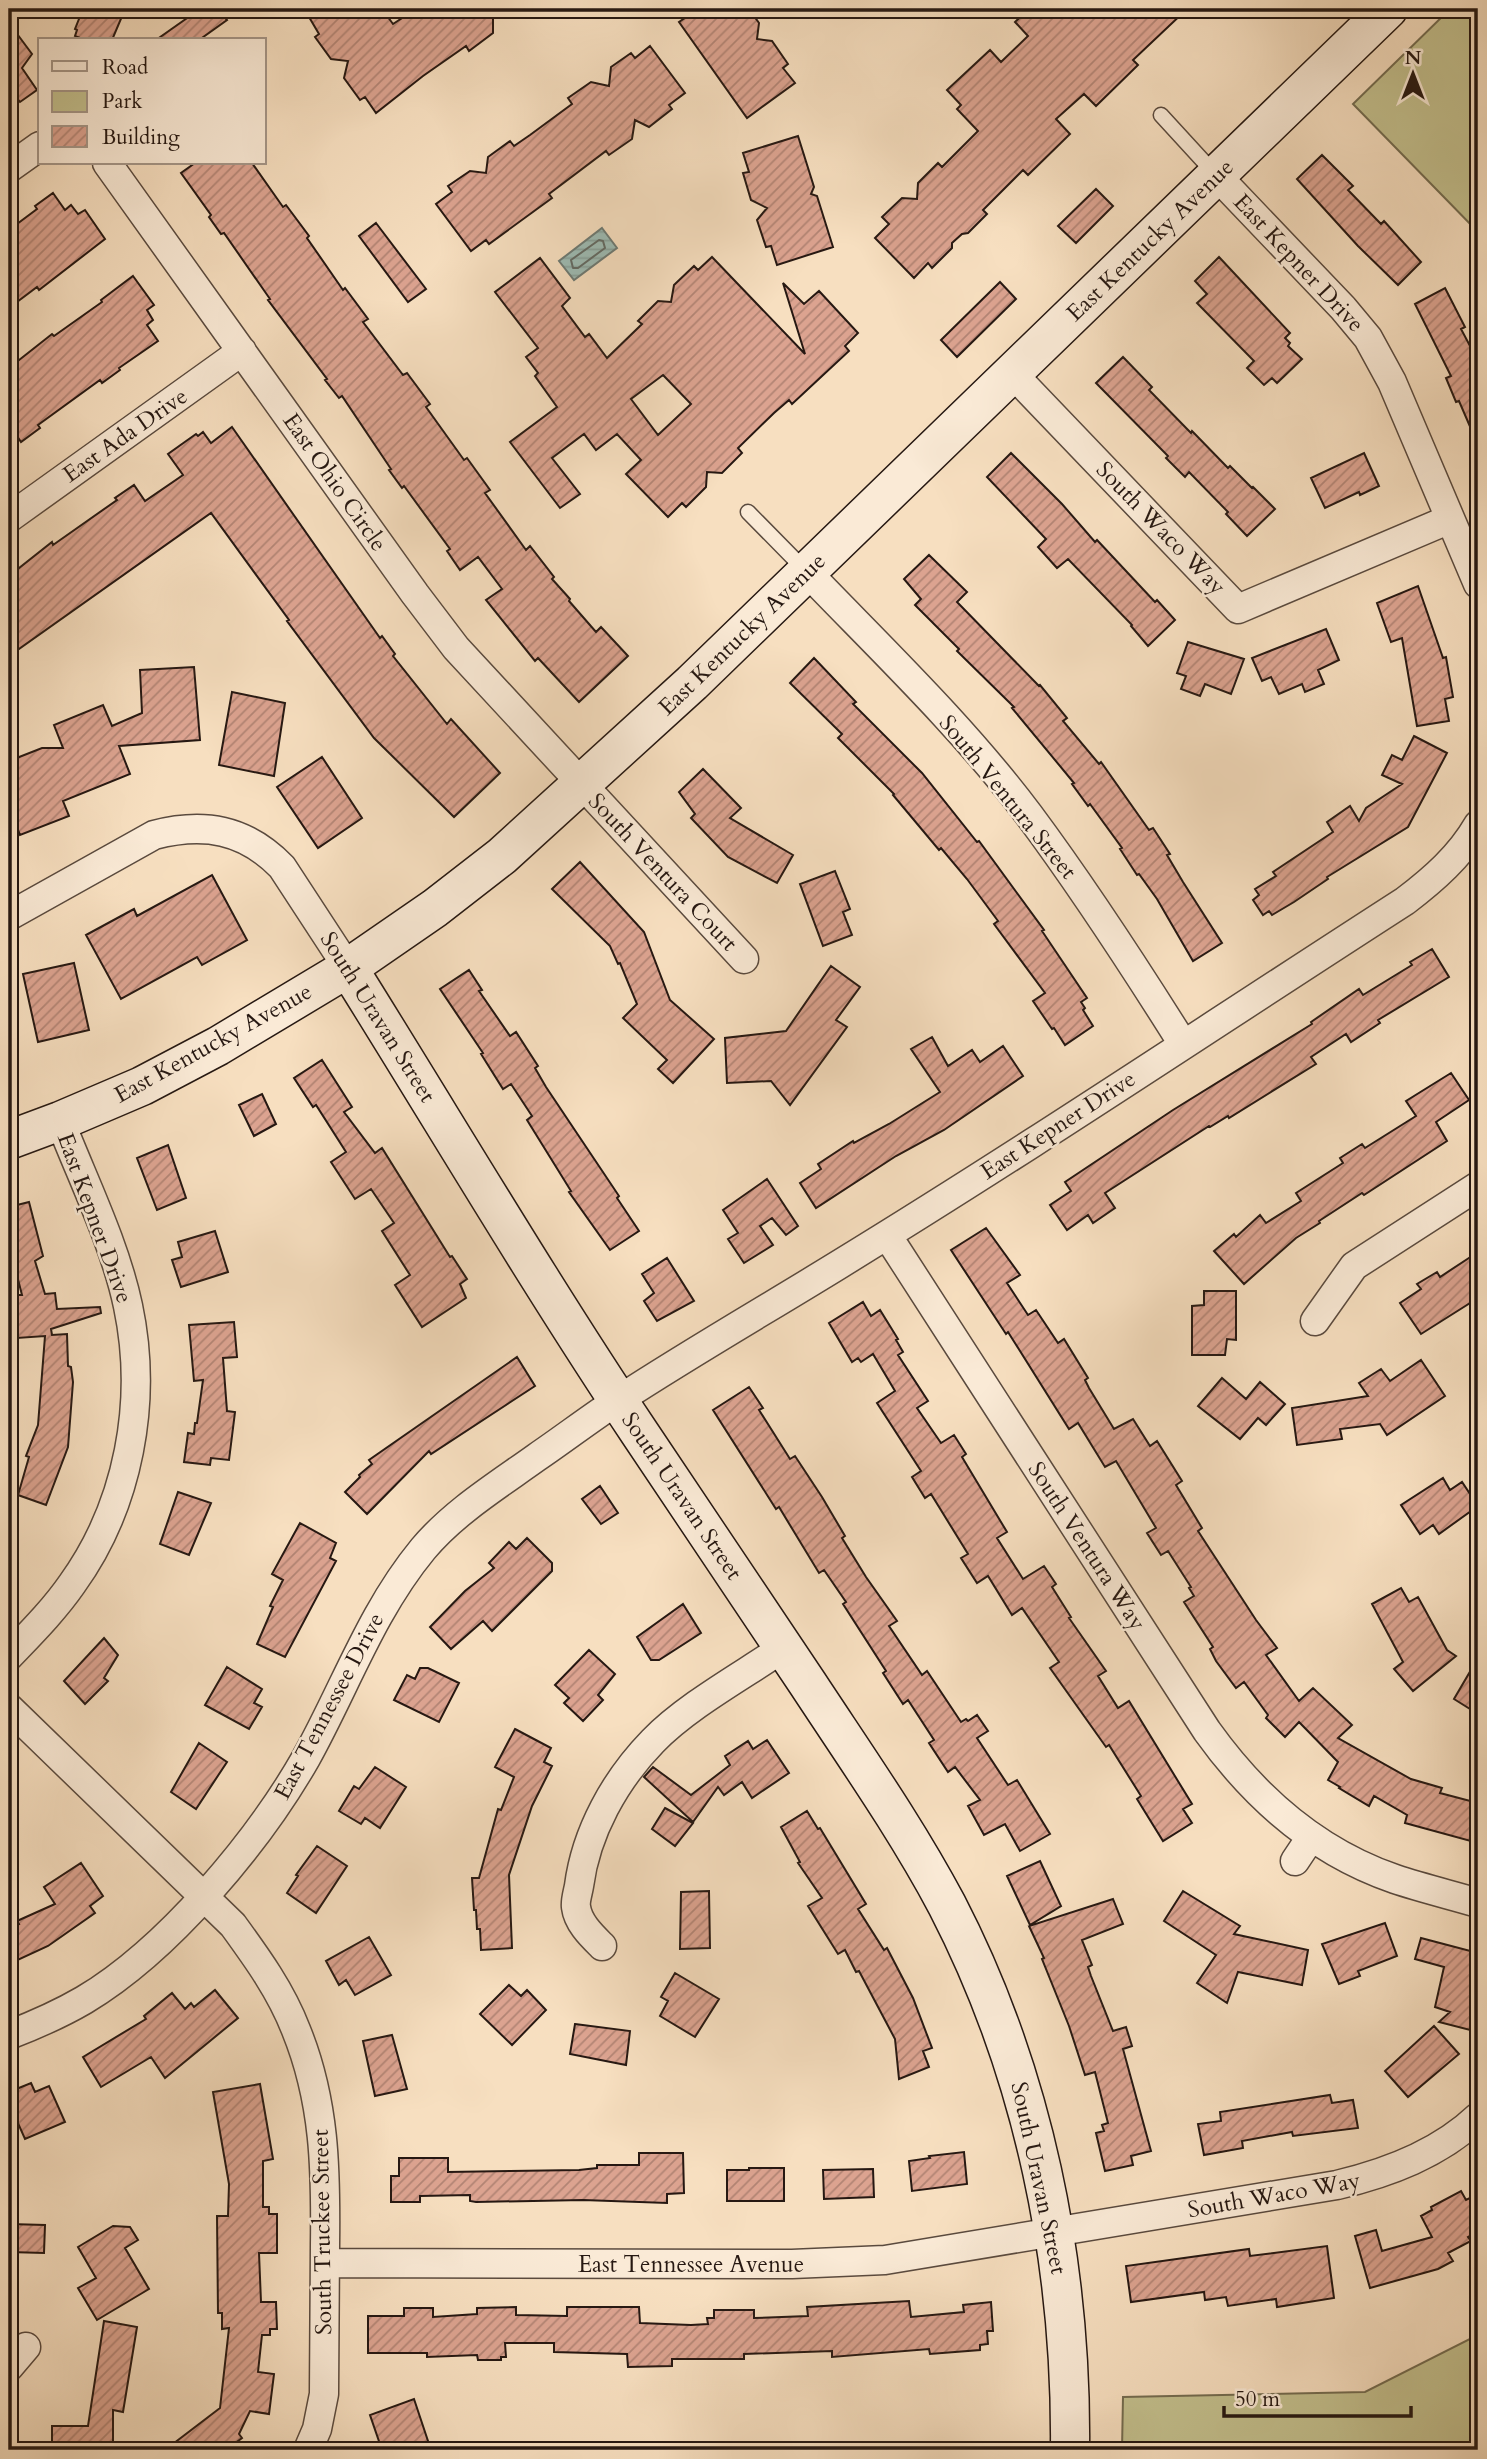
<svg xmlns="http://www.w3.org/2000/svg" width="1487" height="2459" font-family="Cardo,serif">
<defs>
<pattern id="water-rules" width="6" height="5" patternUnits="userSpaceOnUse" patternTransform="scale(1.75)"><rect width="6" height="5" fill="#9dbcb5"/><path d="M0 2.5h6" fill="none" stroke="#87a19b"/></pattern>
<pattern id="building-hatch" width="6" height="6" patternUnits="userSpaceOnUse" patternTransform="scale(1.75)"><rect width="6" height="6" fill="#dca390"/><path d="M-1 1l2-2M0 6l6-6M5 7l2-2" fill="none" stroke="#b28474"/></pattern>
</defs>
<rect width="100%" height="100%" fill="#f7dfc0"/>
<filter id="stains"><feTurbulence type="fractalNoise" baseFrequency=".00286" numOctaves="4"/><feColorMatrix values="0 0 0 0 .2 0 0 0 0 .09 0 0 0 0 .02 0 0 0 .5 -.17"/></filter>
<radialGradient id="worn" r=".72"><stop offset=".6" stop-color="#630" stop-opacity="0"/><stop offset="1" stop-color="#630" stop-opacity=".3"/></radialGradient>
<path fill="#c3c08e" stroke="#746c50" stroke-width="2" d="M1450,9H1478V232L1353,104Z
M1478,2330V2450H1122L1123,2397L1365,2392L1472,2338Z"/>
<path fill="url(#water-rules)" stroke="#6d7a74" stroke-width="2" d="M602,228L617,248L574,280L559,261Z"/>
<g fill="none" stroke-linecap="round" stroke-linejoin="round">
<path stroke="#626a64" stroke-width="2" d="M599,240L603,241L605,248L578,268H573L571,260Z"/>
</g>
<path fill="url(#building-hatch)" stroke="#261812" stroke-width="2" fill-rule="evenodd" d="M83,9H112L123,14L112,40H85L75,36L77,30L75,29Z
M200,9H218L227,20L199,40H156Z
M320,9H382L393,24L416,9H493V33L469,51L466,46L423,76L376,113L365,97L360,100L344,78L348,61L331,59L315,37L319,34L309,17Z
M698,9H749L759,23L757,39L772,41L788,64L783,68L795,83L747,118L679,22Z
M1029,9H1187L1133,60L1138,65L1096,106L1084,94L1056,119L1070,134L1028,175L1023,170L983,210L987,214L968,233L962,234L952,243V248L932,268L928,263L914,278L875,238L889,224L882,217L902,198L917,199L918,183L938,163L942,167L978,131L957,109L961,105L947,90L990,50L1001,62L1028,36L1015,22Z
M9,23L32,54L22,68L37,90L20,102L9,88Z
M650,46L685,93L669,105L672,109L649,127L635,120L632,139L609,155L606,151L549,194L552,198L489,244L486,240L471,251L436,204L452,192L448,186L470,171L486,173L488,157L510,141L514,146L530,135L572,104L568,98L591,82L609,86L611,67L631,53L635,58Z
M798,136L814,187L811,194L817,196L833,247L777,265L771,246L766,247L757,220L767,208L751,200L743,173L749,172L743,153Z
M1322,155L1353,186L1348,190L1381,224L1384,221L1421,262L1398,285L1358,246L1297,179Z
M195,163H252L283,207L286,205L309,236L307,238L343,290L345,288L368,319L363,322L403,375L407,373L430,404L426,407L464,460L467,458L490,490L485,493L526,550L530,546L554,577L552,579L570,599L569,601L596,632L601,627L628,656L579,702L538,658L535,661L486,600L502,589L478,557L460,570L447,551L450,549L404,486L402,488L389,470L391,469L342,396L339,398L325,380L327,379L268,300L270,299L224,233L221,234L209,217L211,215L181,173Z
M1096,189L1113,206L1076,243L1058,226Z
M53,193L65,210L71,205L78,214L85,210L105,239L39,290L37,287L9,308V230L37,209L35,206Z
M376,223L426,289L408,302L359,236Z
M712,257L805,354L783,283L804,304L819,291L858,333L845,346L849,351L792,404L789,400L774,413L738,448L742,453L722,473L707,472L706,487L686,507L682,503L668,517L626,474L641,460L617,434L596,450L584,434L552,458L580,494L560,508L510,442L557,407L535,376L538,373L526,357L538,348L495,292L540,258L570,298L562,306L585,337L589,334L607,358L642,324L638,321L658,301L671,302L674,285L694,266L698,270ZM663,375L691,404L658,435L631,399Z
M1219,257L1290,333L1285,338L1290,343L1288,346L1302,359L1277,383L1272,378L1264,385L1247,368L1254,361L1197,303L1207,294L1195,281Z
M133,276L154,305L147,310L153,320L147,325L158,341L119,368L120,370L102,383L100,380L38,425L40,428L21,442L9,424V368L52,334L54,336L102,302L101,300Z
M1000,282L1016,299L957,357L941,340Z
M1445,288L1465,327L1461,329L1478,361V445L1459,401L1456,402L1446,378L1451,376L1415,304Z
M1123,357L1152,387L1149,390L1191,433L1192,431L1228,468L1230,466L1252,488L1253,487L1275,509L1247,536L1226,514L1228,512L1189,472L1185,477L1166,458L1168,456L1096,383Z
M232,427L380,638L382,636L395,654L393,656L447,724L451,719L500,773L454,817L374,738L287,621L289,620L211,513L9,656V576L52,542L53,545L117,500L115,498L134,485L145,501L183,475L168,454L196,434L198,436L203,432L211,443Z
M1011,453L1062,504L1095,542L1097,540L1155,602L1157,600L1175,620L1148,646L1131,626L1132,625L1068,559L1057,568L1038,547L1046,539L987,477Z
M1364,453L1379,486L1360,495L1359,492L1325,508L1311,478Z
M929,555L967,592L957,602L1039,686L1040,685L1067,718L1063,721L1099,764L1101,762L1149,830L1153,828L1170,854L1167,855L1183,882L1222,943L1193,961L1157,899L1139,874L1137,875L1120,849L1122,848L1090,804L1088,806L1072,784L1074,783L1012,708L1014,707L957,651L959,649L915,605L921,599L904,579Z
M1418,586L1443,658L1446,657L1453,697L1445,699L1449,721L1417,726L1402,638L1391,642L1377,603Z
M1326,629L1339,660L1318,670L1324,684L1305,692L1302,684L1279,694L1271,677L1262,681L1252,658Z
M1188,642L1244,659L1231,694L1205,684L1200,696L1181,689L1186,676L1177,673Z
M814,658L856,702L853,704L922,773L977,842L979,841L1044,930L1042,931L1087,998L1081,1002L1085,1008L1083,1010L1093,1026L1065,1045L1054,1028L1052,1029L1033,1001L1045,993L994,924L998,921L967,879L941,848L939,850L893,795L894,794L838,738L842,734L790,683Z
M194,667L200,740L119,746L130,774L63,801L69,816L20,835L9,808V761L42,748H63L54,725L103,705L112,726L142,713L140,670Z
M232,692L285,703L274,776L219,765Z
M1414,736L1447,753L1408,827L1327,877L1328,879L1294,902L1272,915L1269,911L1263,915L1253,900L1259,895L1255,889L1276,876L1273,872L1333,832L1327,822L1350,806L1359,821L1366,808L1402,784L1382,775L1392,755L1402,760Z
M322,757L362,818L318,848L277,787Z
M703,769L741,808L730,818L793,855L777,883L728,857L691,818L695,814L679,792Z
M580,862L644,932L670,1000L714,1039L673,1083L658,1069L667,1060L623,1018L637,1004L620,963L618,964L610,946L552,889Z
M835,871L850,909L843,912L852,935L823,946L800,884Z
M212,875L247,940L202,965L197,957L121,999L86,935L134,909L137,916Z
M1432,949L1449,977L1378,1020L1380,1023L1351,1042L1346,1034L1311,1057L1316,1064L1229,1118L1228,1116L1210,1127L1209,1126L1105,1193L1115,1208L1093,1223L1088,1215L1067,1230L1050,1205L1071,1191L1065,1182L1173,1110L1312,1024L1311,1022L1359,989L1363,995L1412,965L1410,962Z
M74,963L89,1030L38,1042L23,974Z
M831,966L860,987L836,1020L847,1027L790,1105L771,1081L727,1083L725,1038L786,1031Z
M469,970L482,990L479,991L510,1036L516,1032L538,1066L535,1068L546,1087L619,1196L617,1198L639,1231L610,1250L569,1192L571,1191L527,1120L532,1116L511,1084L503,1089L481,1054L483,1053L440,989Z
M932,1037L948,1066L972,1050L980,1062L1003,1046L1023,1076L944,1130L896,1156L816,1208L800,1183L821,1169L818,1164L853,1141L854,1143L889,1124L940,1092L911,1049Z
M322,1060L352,1107L344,1112L375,1153L382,1148L450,1257L452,1256L467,1279L460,1284L466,1298L422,1327L395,1285L410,1275L382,1231L394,1223L371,1189L355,1199L331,1162L346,1152L316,1105L313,1107L294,1078Z
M1451,1073L1469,1100L1436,1122L1447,1141L1364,1195L1362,1193L1319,1221L1320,1223L1296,1238L1244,1284L1214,1251L1234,1234L1236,1237L1260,1215L1266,1223L1301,1201L1296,1193L1343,1163L1340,1158L1362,1144L1365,1148L1416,1116L1406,1101Z
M262,1094L276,1124L254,1136L239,1105Z
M168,1145L186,1198L157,1210L137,1158Z
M767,1179L798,1226L786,1235L772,1218L760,1226L773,1245L744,1263L728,1239L738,1233L723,1210Z
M29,1202L43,1256L35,1261L45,1294L55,1293L57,1309L100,1307L101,1313L51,1329L52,1335L67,1334L68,1366L71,1367L73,1382L68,1447L46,1505L18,1495L29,1457L26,1456L38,1425L45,1336L17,1338L14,1295H22L9,1244V1207Z
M986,1228L1020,1275L1007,1283L1028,1315L1036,1310L1058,1343L1064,1339L1088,1378L1085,1380L1089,1388L1114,1429L1133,1419L1150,1446L1157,1441L1182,1481L1176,1485L1202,1528L1198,1531L1256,1620L1277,1648L1266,1655L1299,1701L1313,1688L1352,1725L1338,1738L1411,1779L1442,1788L1440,1793L1478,1803V1843L1405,1823L1407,1815L1374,1796L1369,1806L1339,1788L1340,1787L1328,1780L1338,1762L1299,1722L1285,1737L1266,1718L1268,1715L1244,1682L1236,1688L1216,1661L1210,1649L1213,1647L1184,1602L1194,1596L1189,1588L1191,1587L1168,1551L1161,1555L1147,1533L1156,1528L1116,1461L1105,1467L1078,1423L1069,1429L1008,1332L1006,1334L951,1250Z
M215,1231L228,1272L181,1287L172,1260L182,1257L178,1242Z
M1478,1252V1298L1421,1334L1400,1303L1421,1289L1417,1284L1437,1272L1440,1277Z
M667,1258L694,1301L657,1321L644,1301L654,1293L642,1274Z
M1204,1291H1236V1340L1227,1339L1225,1355H1192V1306L1204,1305Z
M863,1302L871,1316L880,1310L898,1339L896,1340L903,1352L898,1355L928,1401L917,1408L941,1443L954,1435L966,1454L962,1457L1007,1532L997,1538L1023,1579L1044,1566L1056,1584L1052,1587L1071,1617L1069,1618L1106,1671L1098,1676L1118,1708L1129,1701L1192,1804L1183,1809L1192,1823L1163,1841L1137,1799L1141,1796L1109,1745L1106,1747L1050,1668L1059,1662L1022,1608L1012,1615L988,1576L977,1583L961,1558L968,1554L931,1494L925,1498L912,1477L921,1471L877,1403L895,1391L873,1354L861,1362L858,1358L852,1362L829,1323Z
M234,1322L237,1357L223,1358L227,1411L235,1412L229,1460L211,1458L210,1465L184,1462L188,1433L194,1434L195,1423H197L203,1380L194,1381L189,1325Z
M517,1357L535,1386L431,1454L429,1451L367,1514L345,1492L360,1477L359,1475L372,1464L369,1460Z
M1421,1360L1445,1396L1387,1435L1380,1424L1340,1429L1342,1439L1297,1445L1292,1408L1368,1396L1359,1383L1381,1369L1390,1381Z
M1222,1378L1246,1399L1260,1382L1285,1404L1266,1425L1258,1418L1240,1439L1198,1406Z
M749,1387L763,1408L759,1410L790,1459L795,1456L822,1497L845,1536L842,1538L866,1577L897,1621L889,1626L922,1675L927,1671L961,1722L966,1719L968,1721L977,1715L988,1731L977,1738L1008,1785L1017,1780L1050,1834L1020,1851L1005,1824L984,1835L968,1806L980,1800L955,1767L948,1772L929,1743L934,1740L908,1700L903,1704L883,1673L886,1671L843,1604L846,1602L824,1570L819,1573L779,1507L776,1509L713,1410Z
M1443,1478L1450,1490L1462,1482L1478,1506L1439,1534L1433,1525L1420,1534L1401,1505Z
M600,1486L618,1513L601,1524L582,1499Z
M178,1492L211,1503L189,1555L160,1544Z
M300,1523L336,1543L330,1558L336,1561L285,1657L257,1644L273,1607L270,1606L283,1580L272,1574Z
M527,1538L552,1563V1571L492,1631L483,1621L451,1649L430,1627L465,1591L494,1568L489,1563L509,1542L516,1549Z
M1401,1588L1409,1602L1418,1597L1447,1650L1456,1656L1413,1691L1394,1669L1403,1662L1372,1604Z
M683,1604L701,1633L659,1660H651L637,1637Z
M104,1638L118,1655L104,1678L108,1681L85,1704L64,1681Z
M589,1650L615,1674L598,1695L603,1700L583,1721L564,1703L569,1698L555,1685Z
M1478,1658V1714L1454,1699Z
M227,1667L262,1689L254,1703L262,1707L249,1729L205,1705Z
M420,1668H428L459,1683L439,1722L394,1700L407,1675L415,1679Z
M515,1729L551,1748L544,1762L552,1766L532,1806L509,1875L512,1948L481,1950L480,1929H477L476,1910H474L472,1878H479L498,1809L501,1810L514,1777L495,1767Z
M767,1740L789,1773L752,1798L742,1782L724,1795L718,1787L693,1822L644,1777L653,1767L691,1795L730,1765L725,1756L748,1741L753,1749Z
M199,1743L227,1762L196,1809L171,1792Z
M375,1767L406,1787L380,1828L365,1818L361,1824L339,1811L354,1786L359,1789Z
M665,1808L693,1823L675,1846L652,1829Z
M807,1811L818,1829L820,1828L866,1904L858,1909L884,1950L887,1948L913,1998L932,2048L923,2051L929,2067L899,2079L895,2039L859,1971L856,1972L845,1950L838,1954L808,1906L822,1898L798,1863L800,1862L781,1827Z
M317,1846L347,1866L316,1913L287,1893L298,1876L296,1875Z
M1040,1861L1061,1906L1030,1925L1007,1876Z
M81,1863L103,1896L90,1906L95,1913L48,1946L9,1964V1929L19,1924L17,1921L55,1904L44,1887Z
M709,1891L710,1948L680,1949L681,1892Z
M1183,1891L1240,1926L1234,1934L1308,1950L1302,1985L1238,1972L1227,2003L1197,1983L1216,1955L1164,1921Z
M1113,1899L1123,1924L1082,1940L1092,1965L1088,1967L1091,1976L1113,2031L1126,2027L1132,2046L1123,2049L1151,2151L1131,2156L1133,2165L1105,2171L1096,2133L1104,2131L1102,2125L1108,2123L1095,2072L1085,2075L1069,2026L1042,1959L1044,1958L1029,1926Z
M1385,1923L1397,1956L1358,1971L1360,1976L1339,1984L1322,1944Z
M369,1937L391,1975L355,1995L346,1980L339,1985L326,1961Z
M1421,1938L1478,1953V2032L1439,2022L1450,2012L1435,2007L1444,1967L1415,1959Z
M675,1973L719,1999L695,2037L660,2016L668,2001L661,1997Z
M509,1985L521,1996L527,1990L546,2010L512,2045L480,2014Z
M215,1990L238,2018L165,2078L151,2057L101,2087L83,2057L146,2019L144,2016L172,1993L185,2009L191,2003L194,2007Z
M575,2024L630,2031L626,2065L570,2054Z
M1434,2026L1459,2054L1408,2097L1385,2071Z
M392,2035L407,2089L375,2096L363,2041Z
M31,2083L35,2092L49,2086L65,2122L25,2139L9,2103V2092Z
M260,2084L273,2159L263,2161V2207H269V2214H277V2253H259L261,2302H276L277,2329H270V2335H262L258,2372L274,2374L269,2414L250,2411L239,2434L242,2438L226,2450H165L220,2408L229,2328L222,2329V2313H218L217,2216H228L229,2184L213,2092Z
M1330,2095L1332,2103L1353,2100L1358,2128L1293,2136L1292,2132L1242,2141L1243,2148L1204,2155L1198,2124L1221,2121L1220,2112Z
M964,2152L967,2184L912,2191L909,2161L930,2158L929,2156Z
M639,2153H683L684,2193L667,2194V2203L583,2200L476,2202L470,2201V2195L420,2196V2202H391V2176H399V2158H448V2172L510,2171L579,2170L597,2168V2165H639Z
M749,2168H784V2201H727V2170H749Z
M873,2169L874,2197L824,2199L823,2170Z
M1461,2191L1466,2200L1478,2194V2231L1468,2237L1471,2241L1448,2253L1453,2261L1438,2269L1370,2288L1355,2236L1376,2230L1382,2251L1432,2237L1421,2216L1432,2210L1431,2207Z
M9,2224L45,2225L44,2253L9,2252Z
M113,2226L130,2227L138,2240L125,2248L149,2289L97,2320L78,2288L96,2278L78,2247Z
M1327,2246L1334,2298L1277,2307L1276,2299L1228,2306L1226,2297L1205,2300L1204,2292L1131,2302L1126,2266L1249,2249L1250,2256Z
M909,2301L911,2317L964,2312L963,2305L991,2302L993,2331H987L988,2344L980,2345V2350L930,2354L929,2349L832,2357V2351L744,2354V2359H672V2366L628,2367L627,2354L554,2352V2343H505L506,2357H501V2360H478L477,2355L427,2357V2353H368V2316H404V2308H433V2317L477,2314V2308L516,2307V2315L567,2316V2307H639L640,2323L691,2325L708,2324L707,2318H714V2310H754V2318L808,2316L807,2307Z
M104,2321L137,2327L123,2412L113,2410V2450H52V2426H88Z
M414,2399L431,2450H382L370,2415Z"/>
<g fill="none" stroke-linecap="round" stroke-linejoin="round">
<g stroke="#5a4a3e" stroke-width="17">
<path id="lane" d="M1161,115L1216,175
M748,512L806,571"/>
</g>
<g stroke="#5a4a3e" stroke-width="31">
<path id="street" d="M107,163L415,594L456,648L744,959
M9,168L40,146
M1217,176L1343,308L1368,338L1392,382L1478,584
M1011,372L1238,609L1450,519
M9,518L242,351
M807,572C883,651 963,727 1029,815C1084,889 1134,966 1183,1044
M9,916L154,835C204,822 245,829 282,867L348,968
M887,1235L1207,1731C1255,1798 1316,1852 1395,1879C1422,1888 1451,1895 1478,1903
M1315,1321L1354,1266L1478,1186
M9,1656C31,1633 54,1610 72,1584C129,1505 148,1401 128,1306C115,1244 83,1180 60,1121
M9,1708L233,1925C257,1958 281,1991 296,2030C325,2101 326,2170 325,2245C325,2295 324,2345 324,2394L317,2429L308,2450
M1295,1861L1311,1837
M602,1946C592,1936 578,1923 576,1907C575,1901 578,1892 579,1886C586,1832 615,1780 653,1741C687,1706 742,1676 783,1648
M9,2035C35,2025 60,2014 84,2000C168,1950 258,1842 306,1758C345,1688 371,1612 423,1549C454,1512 498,1485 537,1457C565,1438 592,1417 620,1399C692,1352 767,1309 840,1264C1031,1147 1217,1022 1405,901C1434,879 1460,856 1478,825
M325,2263L792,2264L885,2260L1337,2185C1388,2173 1439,2154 1478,2117
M9,2367L26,2347"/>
</g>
<g stroke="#261812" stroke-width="41">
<path id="secondary" d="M348,968C445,1123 538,1281 639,1432C695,1516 751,1600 808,1684C856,1757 906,1828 947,1905C1034,2073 1072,2263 1070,2450
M9,1140L60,1121L142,1086L218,1046L348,968L435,908L502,856L692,683L1388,9"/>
</g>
<use href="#lane" stroke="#faead6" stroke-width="14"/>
<use href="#street" stroke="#faead6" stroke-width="28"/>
<use href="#secondary" stroke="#faead6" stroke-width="38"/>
</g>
<g text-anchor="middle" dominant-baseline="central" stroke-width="5" stroke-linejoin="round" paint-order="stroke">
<g font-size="23" fill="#261812" stroke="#faead6">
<text transform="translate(1150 240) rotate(-44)">East Kentucky Avenue</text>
<text transform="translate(1299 263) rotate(47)">East Kepner Drive</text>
<text transform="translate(125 435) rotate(-35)">East Ada Drive</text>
<text transform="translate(335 482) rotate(55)">East Ohio Circle</text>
<text transform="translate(1161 528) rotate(46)">South Waco Way</text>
<text transform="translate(742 634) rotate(-44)">East Kentucky Avenue</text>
<text transform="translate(1008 797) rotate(51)">South Ventura Street</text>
<text transform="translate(663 872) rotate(47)">South Ventura Court</text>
<text transform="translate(378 1017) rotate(58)">South Uravan Street</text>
<text transform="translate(213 1043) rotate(-29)">East Kentucky Avenue</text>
<text transform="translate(1058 1125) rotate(-33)">East Kepner Drive</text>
<text transform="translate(95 1218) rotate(70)">East Kepner Drive</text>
<text transform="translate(682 1496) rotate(56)">South Uravan Street</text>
<text transform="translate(1087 1546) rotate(57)">South Ventura Way</text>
<text transform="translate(329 1706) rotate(-62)">East Tennessee Drive</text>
<text transform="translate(1039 2178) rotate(78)">South Uravan Street</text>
<text transform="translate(1274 2195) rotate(-10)">South Waco Way</text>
<text transform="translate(322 2232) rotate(-91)">South Truckee Street</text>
<text x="691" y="2264">East Tennessee Avenue</text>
</g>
</g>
<rect width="1487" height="2459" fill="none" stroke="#f7dfc0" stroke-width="35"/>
<rect x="10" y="10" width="1466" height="2438" fill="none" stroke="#261812" stroke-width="3.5"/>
<rect x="18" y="18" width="1452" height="2424" fill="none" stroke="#261812" stroke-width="2"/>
<rect x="38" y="38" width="228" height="126" fill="#faead6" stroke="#a59688" stroke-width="2"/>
<rect x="52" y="61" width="35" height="10" fill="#faead6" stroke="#a59688" stroke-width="2"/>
<text x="102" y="74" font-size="21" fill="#261812">Road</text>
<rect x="52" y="91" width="35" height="21" fill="#c3c08e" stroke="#a59688" stroke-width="2"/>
<text x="102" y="108" font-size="21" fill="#261812">Park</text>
<rect x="52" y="126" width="35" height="21" fill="url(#building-hatch)" stroke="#a59688" stroke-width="2"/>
<text x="102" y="144" font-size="21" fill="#261812">Building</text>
<g transform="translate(1413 74)" stroke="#faead6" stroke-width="5" paint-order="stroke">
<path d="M0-5L12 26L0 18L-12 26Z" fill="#261812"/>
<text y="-10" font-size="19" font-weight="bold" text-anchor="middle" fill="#261812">N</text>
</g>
<path d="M1224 2406v10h187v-10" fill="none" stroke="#261812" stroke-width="3.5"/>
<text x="1235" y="2406" font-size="21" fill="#261812" stroke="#faead6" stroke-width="5" paint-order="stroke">50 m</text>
<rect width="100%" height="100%" filter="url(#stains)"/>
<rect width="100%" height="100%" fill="url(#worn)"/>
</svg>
